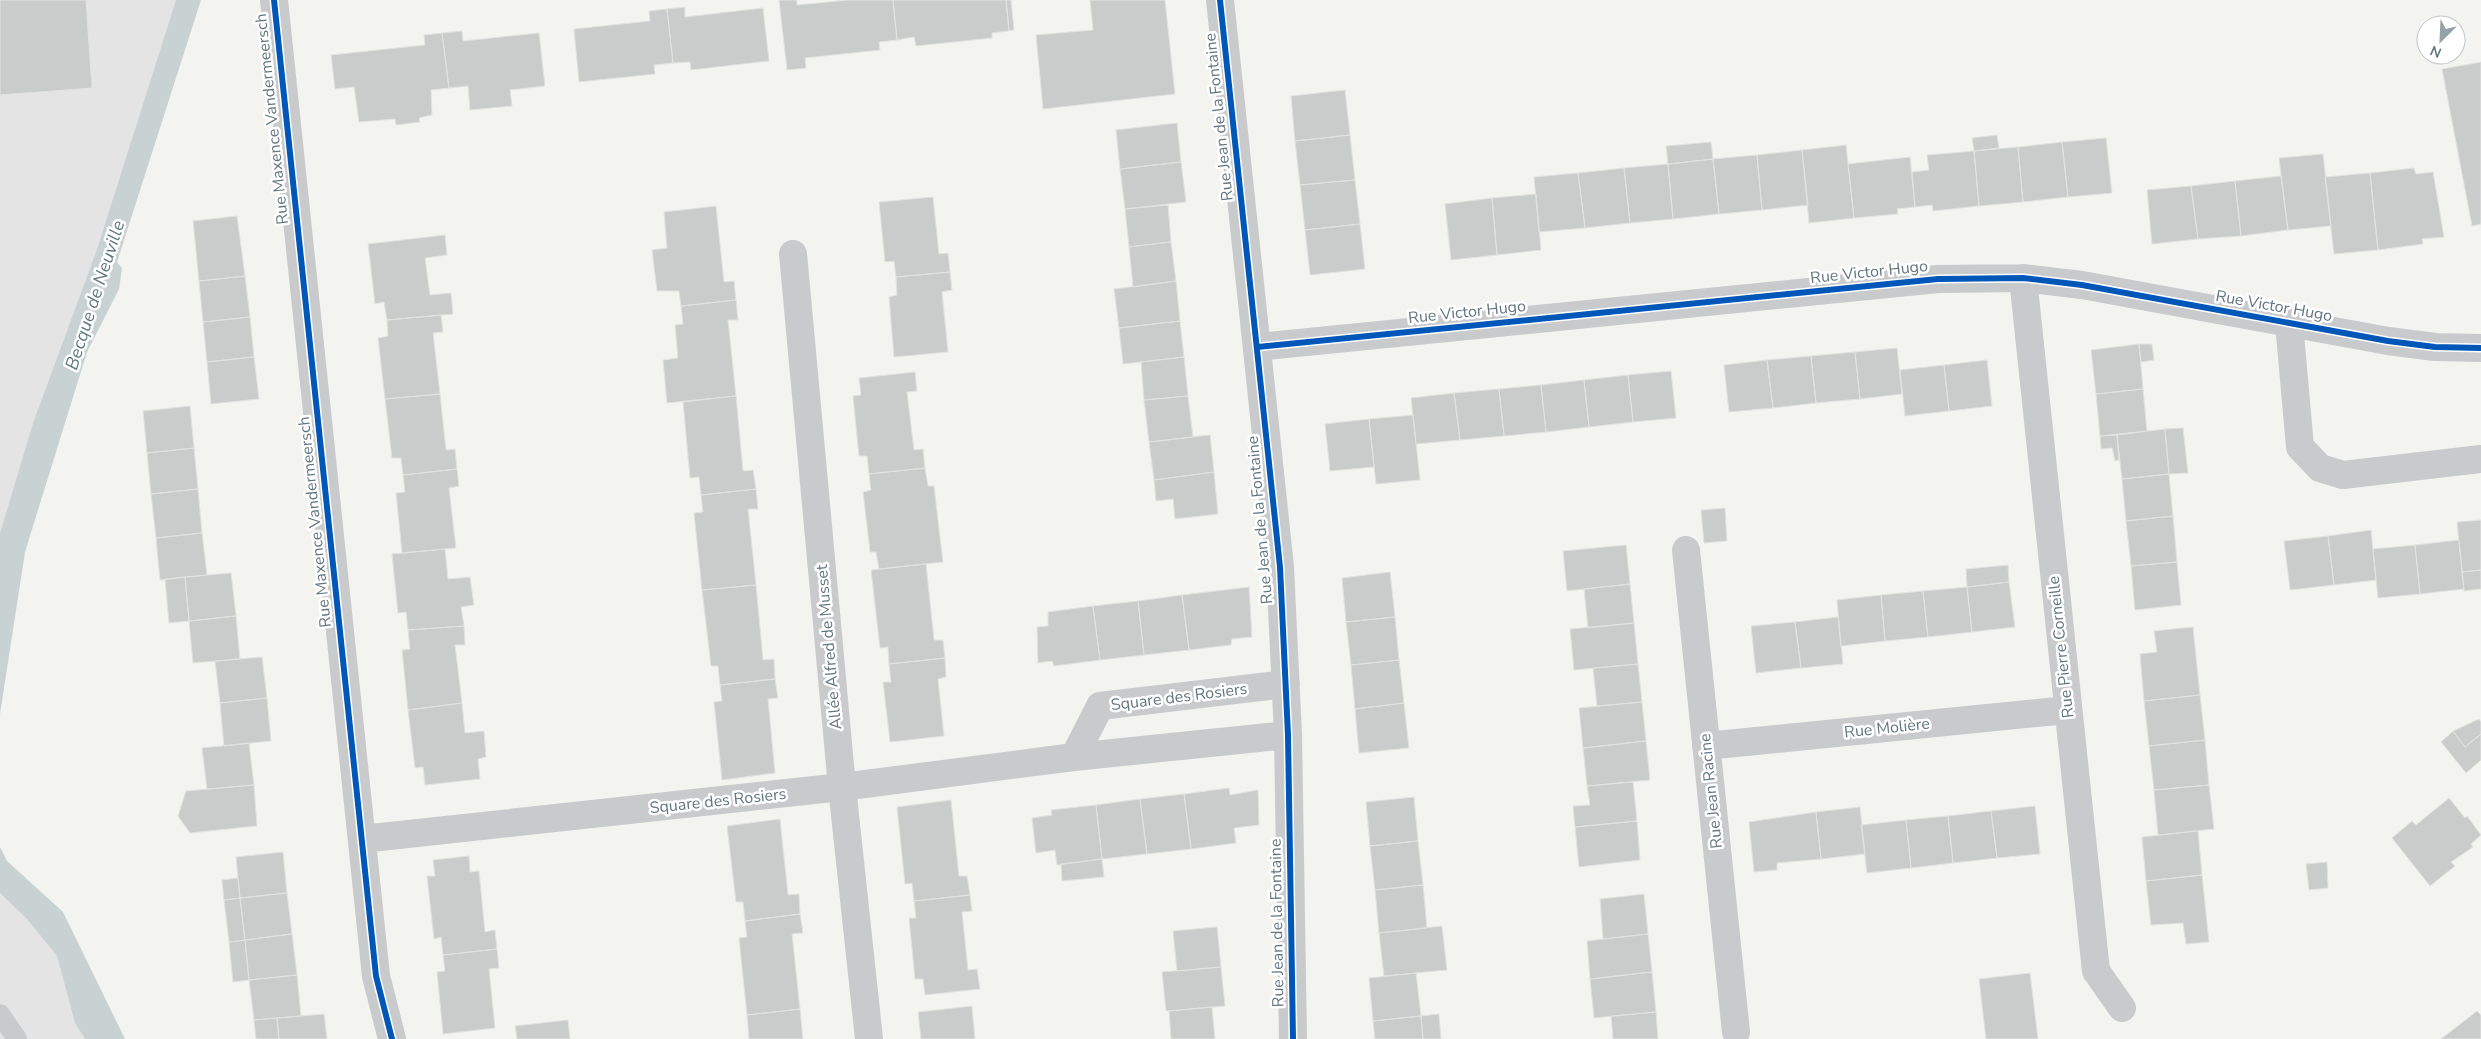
<svg xmlns="http://www.w3.org/2000/svg" width="2481" height="1039" font-family="'Nunito Sans',sans-serif">
<rect width="100%" height="100%" fill="#f3f3f0"/>
<path fill="#e3e4e3" d="M0,0H176L96,252L33,423L0,533Z
M0,893L27,919L57,956L75,1023L85,1039H0Z"/>
<path fill="#c8d2d3" d="M176,0H201L117,262L122,268L119,289L87,352L25,552L0,714V533L33,423L96,252Z
M0,847L7,861L63,912L125,1039H85L75,1023L57,956L27,919L0,893Z"/>
<path fill="#cacccc" stroke="#e2e2e0" d="M0,0H86L92,88L0,95Z
M779,0H797V5L848,0H893L897,40L879,42L880,50L805,58L806,68L787,70Z
M893,0H1006L1009,31L992,33V38L916,46L914,37L897,40Z
M1006,0H1011L1014,30L1009,31Z
M1090,0H1165L1175,94L1043,109L1036,35L1093,30Z
M685,7V17L763,8L769,61L691,70L690,62L673,63L667,9Z
M667,9L673,63L654,65L655,74L579,82L574,29L650,21L649,11Z
M462,31L463,41L539,33L545,86L510,90L512,106L470,110L468,86L449,88L442,33Z
M442,33L449,88L431,90L432,115L419,118L420,122L396,125L395,119L359,122L354,87L335,89L331,55L425,45L424,35Z
M2481,62V224L2472,226L2442,69Z
M1345,90L1350,135L1295,141L1291,96Z
M1177,123L1181,162L1120,169L1116,130Z
M1350,135L1355,180L1300,185L1295,141Z
M1997,135L1999,148L1974,151L1972,138Z
M2106,138L2112,193L2068,197L2062,142Z
M1711,142L1713,159L1668,164L1666,146Z
M2062,142L2068,197L2023,202L2018,147Z
M1846,145L1854,218L1809,223L1802,150Z
M2018,147L2023,202L1979,206L1974,151Z
M1802,150L1808,205L1762,210L1757,155Z
M1974,151L1979,206L1933,211L1932,205L1915,207L1912,172L1929,170L1927,155Z
M2323,154L2331,226L2288,230L2279,158Z
M1757,155L1762,210L1719,214L1713,159Z
M1910,157L1915,207L1897,209L1898,214L1854,218L1848,164Z
M1713,159L1719,214L1673,219L1668,164Z
M1181,162L1186,202L1125,209L1120,169Z
M1668,164L1673,219L1630,223L1624,168Z
M1624,168L1630,223L1585,228L1578,173Z
M2414,168L2416,174L2433,172L2444,237L2422,239L2423,244L2378,250L2370,173Z
M1578,173L1585,228L1539,232L1534,177Z
M2370,173L2378,250L2334,254L2325,177Z
M2281,176L2288,230L2241,236L2235,181Z
M1355,180L1360,224L1305,230L1300,185Z
M2235,181L2241,236L2198,239L2191,186Z
M2191,186L2198,239L2152,244L2147,190Z
M1536,194L1541,250L1497,255L1492,198Z
M933,197L939,254L948,253L950,272L896,277L894,261L885,262L879,202Z
M1492,198L1497,255L1451,260L1445,204Z
M1168,205L1171,242L1129,247L1125,209Z
M716,206L724,282L734,281L736,300L681,306L679,291H657L652,250L667,248L664,212Z
M237,216L245,276L199,281L193,221Z
M1360,224L1365,269L1310,275L1305,230Z
M445,235L447,255L425,258L430,295L451,293L453,314L387,320L384,302L375,304L368,244Z
M1171,242L1176,281L1133,287L1129,247Z
M950,272L952,290L942,292L948,352L894,357L889,297L897,295L896,277Z
M245,276L250,317L203,322L199,281Z
M1176,281L1180,321L1119,328L1114,289Z
M736,300L738,320H728L736,396L667,403L663,360L678,358L675,325L683,324L681,306Z
M441,315L443,332L433,333L440,394L385,399L378,338L388,336L387,320Z
M250,317L254,357L207,362L203,322Z
M1180,321L1184,357L1123,364L1119,328Z
M2139,344L2143,389L2096,394L2091,350Z
M2139,344H2152L2154,360L2141,362Z
M1897,348L1902,394L1860,399L1855,352Z
M1855,352L1860,399L1816,403L1811,356Z
M1811,356L1816,403L1773,408L1767,360Z
M254,357L259,399L211,404L207,362Z
M1184,357L1188,396L1144,400L1141,362Z
M1767,360L1773,408L1729,412L1724,365Z
M1987,360L1992,406L1949,411L1944,365Z
M1944,365L1949,411L1905,416L1900,370Z
M1671,371L1676,418L1633,422L1628,375Z
M915,372L917,391L907,392L914,450L923,449L925,468L869,474L867,456H859L853,396L861,395L859,378Z
M1628,375L1633,422L1589,427L1584,380Z
M1584,380L1589,427L1546,432L1541,385Z
M1541,385L1546,432L1504,436L1499,389Z
M1499,389L1504,436L1460,440L1454,393Z
M2143,389L2147,431L2100,436L2096,394Z
M1454,393L1460,440L1416,444L1411,398Z
M440,394L446,450L455,449L457,469L403,475L401,458H392L385,399Z
M736,396L743,471L753,470L756,489L701,495L699,477L690,478L683,402Z
M1188,396L1193,437L1149,442L1144,400Z
M190,406L194,448L147,453L143,411Z
M1413,415L1420,480L1376,484L1369,419Z
M1369,419L1374,467L1330,471L1325,424Z
M2183,428L2188,473L2169,474L2165,429Z
M2165,429L2169,474L2122,479L2117,435Z
M1210,435L1214,472L1154,480L1149,442Z
M2117,435L2119,460L2115,461L2112,448L2101,449L2100,436Z
M194,448L198,489L151,494L147,453Z
M925,468L928,486H934L943,562L879,569L876,552H870L863,492L871,490L869,474Z
M457,469L459,486L449,488L456,548L402,553L396,493L405,492L403,475Z
M1214,472L1218,514L1175,519L1173,499L1156,501L1154,480Z
M2169,474L2173,516L2126,521L2122,479Z
M198,489L202,533L156,538L151,494Z
M756,489L758,509H748L756,585L702,590L694,513L703,512L701,495Z
M1725,508L1727,541L1704,543L1701,510Z
M2173,516L2177,562L2131,566L2126,521Z
M2481,520V570L2462,572L2457,522Z
M2371,530L2376,580L2334,585L2328,536Z
M202,533L207,575L160,580L156,538Z
M2328,536L2334,585L2290,590L2284,541Z
M2459,540L2464,589L2420,594L2415,545Z
M1626,545L1630,584L1567,591L1563,551Z
M2415,545L2420,594L2378,598L2373,549Z
M445,549L448,579L470,577L474,605L461,607L464,626L408,630L406,612L398,613L392,554Z
M2177,562L2181,605L2135,610L2131,566Z
M926,564L934,640H943L945,658L889,664L888,647L880,648L871,570Z
M2008,565L2009,582L1967,587L1966,569Z
M2481,570V589L2464,591L2462,572Z
M1390,572L1395,617L1346,622L1342,578Z
M231,573L236,616L189,621L185,577Z
M185,577L189,621L169,623L165,579Z
M2009,582L2015,627L1972,632L1967,587Z
M1630,584L1634,623L1588,628L1584,589Z
M756,585L763,660L774,659L775,679L720,685L718,666H711L702,590Z
M1249,587L1252,637L1232,639L1231,645L1189,650L1182,595Z
M1967,587L1972,632L1928,637L1923,591Z
M1923,591L1928,637L1885,641L1881,595Z
M1182,595L1189,650L1144,655L1138,601Z
M1881,595L1885,641L1841,646L1837,600Z
M1138,601L1144,655L1100,660L1093,606Z
M1093,606L1100,660L1054,666L1052,661L1038,663L1037,627L1048,626V612Z
M236,616L240,659L193,663L189,621Z
M1395,617L1399,660L1351,665L1346,622Z
M1838,617L1843,664L1801,668L1795,622Z
M1795,622L1801,668L1756,673L1751,626Z
M1634,623L1638,664L1574,670L1570,629Z
M464,626L465,645H455L462,703L408,710L402,650L410,649L408,630Z
M2193,627L2200,695L2144,701L2140,654L2157,652L2154,631Z
M262,657L267,698L220,703L215,661Z
M945,658L946,677L938,679L944,736L890,742L883,682H891L889,664Z
M1399,660L1404,703L1355,709L1351,665Z
M1638,664L1642,702L1597,706L1593,668Z
M775,679L778,698L768,699L775,773L722,780L714,702L722,701L720,685Z
M2200,695L2205,740L2149,746L2144,701Z
M267,698L271,741L224,746L220,703Z
M1642,702L1646,741L1583,748L1579,708Z
M462,703L465,733L484,731L486,757L478,759L480,779L425,785L423,767L415,768L408,710Z
M1404,703L1409,748L1359,753L1355,709Z
M2479,719L2481,722V734L2465,747L2453,731Z
M2453,731L2465,747L2481,734V760L2466,773L2441,742Z
M2205,740L2209,785L2154,790L2149,746Z
M1646,741L1650,780L1587,786L1583,748Z
M249,743L254,785L207,789L202,748Z
M1633,782L1637,821L1575,827L1573,806L1590,805L1587,786Z
M254,785L257,826L190,833L178,816L186,791Z
M2209,785L2214,829L2158,835L2154,790Z
M1229,788L1230,795L1258,790L1259,825L1234,828L1236,843L1191,849L1184,794Z
M1184,794L1191,849L1147,854L1140,799Z
M1414,797L1418,841L1370,846L1366,802Z
M2449,798L2465,818L2467,816L2481,835L2471,844L2473,847L2451,862L2455,866L2430,886L2392,838L2412,821L2416,825Z
M1140,799L1147,854L1102,859L1096,805Z
M951,800L959,876H967L970,895L914,901L912,883L905,884L897,807Z
M1096,805L1102,859L1057,865L1055,850L1036,853L1032,818L1052,815L1051,810Z
M2035,806L2040,854L1997,858L1991,811Z
M1860,807L1865,854L1821,859L1816,812Z
M1991,811L1997,858L1953,863L1948,816Z
M1816,812L1821,859L1777,863V870L1754,872L1749,822Z
M1948,816L1953,863L1911,868L1906,820Z
M780,819L788,895L799,894L800,914L745,921L743,902H736L727,826Z
M1906,820L1911,868L1867,873L1861,825Z
M1637,821L1640,860L1579,867L1575,827Z
M2198,831L2202,875L2146,881L2142,837Z
M1418,841L1423,885L1375,890L1370,846Z
M283,852L287,893L240,898L236,857Z
M469,856L470,872L479,871L485,932L495,930L497,949L443,955L441,937L434,939L427,876H435L433,860Z
M1102,859L1104,877L1062,881L1061,864Z
M2327,862L2328,888L2309,890L2306,864Z
M2202,875L2209,942L2186,944L2183,923L2151,925L2146,881Z
M238,878L240,898L224,900L222,880Z
M1423,885L1427,928L1379,933L1375,890Z
M287,893L292,934L245,940L240,898Z
M1644,894L1648,934L1603,939L1600,899Z
M970,895L972,911L962,912L968,970L977,969L980,989L925,995L923,979H915L909,918H916L914,901Z
M240,898L245,940L229,942L224,900Z
M800,914L803,933L792,934L800,1009L747,1015L739,938L747,937L745,921Z
M1442,926L1447,970L1384,976L1379,933Z
M1217,927L1221,967L1177,971L1173,931Z
M292,934L297,975L249,980L245,940Z
M1648,934L1652,972L1590,979L1587,941Z
M245,940L249,980L233,982L229,942Z
M497,949L499,968L489,969L495,1028L443,1034L437,972L445,971L443,955Z
M1221,967L1225,1006L1166,1011L1162,972Z
M1652,972L1656,1012L1594,1018L1590,979Z
M1416,973L1421,1016L1373,1021L1369,978Z
M2030,973L2038,1039H1986L1979,979Z
M297,975L301,1016L254,1020L249,980Z
M972,1006L975,1039H921L918,1012Z
M1212,1007L1215,1039H1171L1169,1011Z
M800,1009L803,1039H749L747,1015Z
M2477,1011L2481,1015V1039H2441Z
M1656,1012L1658,1039H1613L1611,1016Z
M324,1014L327,1039H279L277,1018Z
M1439,1014L1441,1039H1423L1421,1016Z
M1421,1016L1423,1039H1375L1373,1021Z
M277,1018L279,1039H256L254,1020Z
M568,1020L570,1039H517L515,1026Z"/>
<g fill="none" stroke-linecap="round" stroke-linejoin="round">
<path stroke="#c8cacb" stroke-width="20" d="M0,1014L17,1039"/>
<path stroke="#c8cacb" stroke-width="28" d="M274,0L376,976L392,1039
M1220,0L1280,567L1288,735L1293,1039
M793,254L842,787L869,1039
M2023,278L2096,971L2122,1008
M2289,323L2300,447L2320,468L2343,475L2481,459
M1258,347L1938,279L2023,278L2082,285L2388,341L2435,347L2481,348
M1686,550L1736,1032
M1706,746L2067,710
M1074,757L1100,706L1286,684
M362,839L842,787L1074,757L1288,735"/>
<g stroke="#fff" stroke-width="9">
<path id="cycleway" d="M274,0L376,976L392,1039
M1220,0L1280,567L1288,735L1293,1039
M1258,347L1938,279L2023,278L2082,285L2388,341L2435,347L2481,348"/>
</g>
<use href="#cycleway" stroke="#0057b8" stroke-width="6"/>
</g>
<g text-anchor="middle" dominant-baseline="central" stroke-width="5" stroke-linejoin="round" paint-order="stroke">
<g font-size="16" fill="#627681" stroke="#fff">
<text transform="translate(1219 117) rotate(-96)">Rue Jean de la Fontaine</text>
<text transform="translate(272 119) rotate(-96)">Rue Maxence Vandermeersch</text>
<text transform="translate(1869 272) rotate(-6)">Rue Victor Hugo</text>
<text transform="translate(2274 306) rotate(10)">Rue Victor Hugo</text>
<text transform="translate(1467 312) rotate(-6)">Rue Victor Hugo</text>
<text transform="translate(1260 520) rotate(-95)">Rue Jean de la Fontaine</text>
<text transform="translate(315 522) rotate(-96)">Rue Maxence Vandermeersch</text>
<text transform="translate(829 647) rotate(-95)">Allée Alfred de Musset</text>
<text transform="translate(2061 647) rotate(-96)">Rue Pierre Corneille</text>
<text transform="translate(1179 697) rotate(-7)">Square des Rosiers</text>
<text transform="translate(1887 728) rotate(-6)">Rue Molière</text>
<text transform="translate(1711 791) rotate(-96)">Rue Jean Racine</text>
<text transform="translate(718 801) rotate(-6)">Square des Rosiers</text>
<text transform="translate(1277 923) rotate(-91)">Rue Jean de la Fontaine</text>
</g>
<g font-size="18" font-style="italic" fill="#5e797f" stroke="#fff">
<text transform="translate(95 295) rotate(-72)">Becque de Neuville</text>
</g>
</g>
<g transform="translate(2441 40) rotate(204)"><circle r="24" fill="#ffffff" stroke="#c0c8cd"/>
<path d="M0-4L9 19L0 12L-9 19Z" fill="#95a2a8"/>
<text y="-8" font-size="14" font-weight="bold" text-anchor="middle" fill="#627681">N</text>
</g>
</svg>
